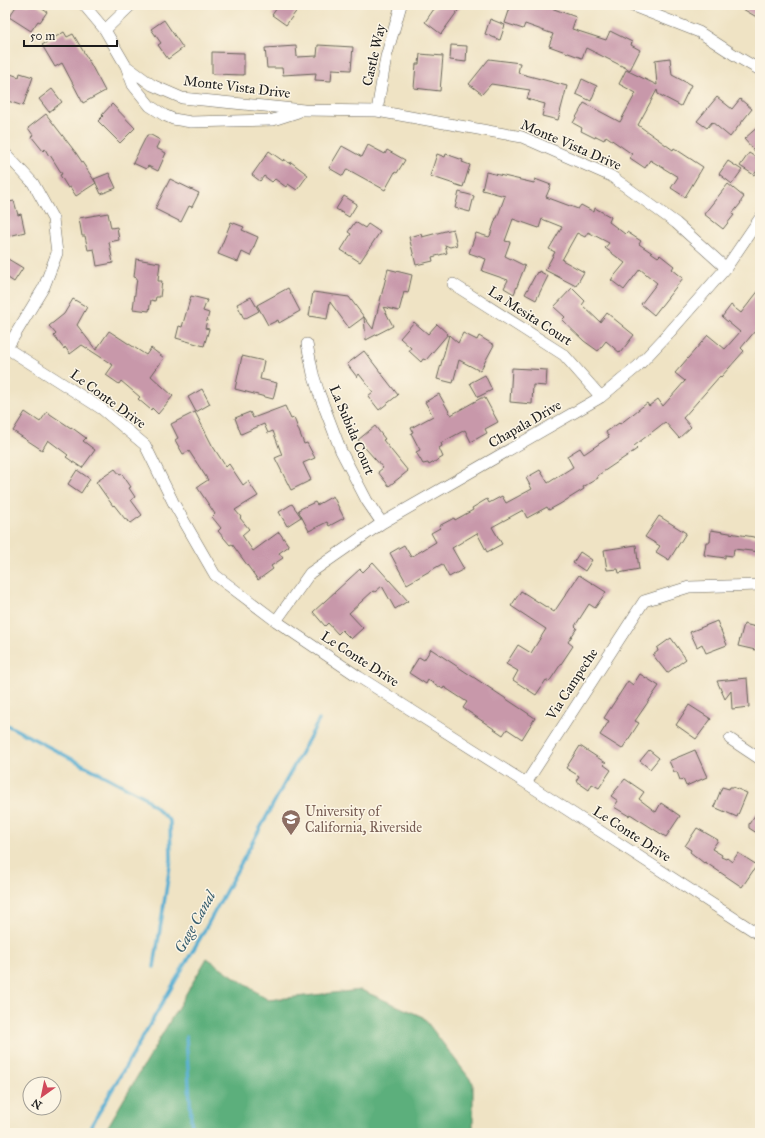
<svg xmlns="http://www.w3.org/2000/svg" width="765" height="1138" font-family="'IM FELL Great Primer',serif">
<rect width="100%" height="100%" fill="#fcf5e5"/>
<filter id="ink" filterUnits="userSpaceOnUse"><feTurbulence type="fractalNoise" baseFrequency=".025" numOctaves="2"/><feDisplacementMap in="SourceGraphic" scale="8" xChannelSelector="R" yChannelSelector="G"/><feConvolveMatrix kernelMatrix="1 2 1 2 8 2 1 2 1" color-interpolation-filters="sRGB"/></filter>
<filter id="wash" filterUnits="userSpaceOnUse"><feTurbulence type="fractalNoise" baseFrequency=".012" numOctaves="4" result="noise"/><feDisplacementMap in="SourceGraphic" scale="16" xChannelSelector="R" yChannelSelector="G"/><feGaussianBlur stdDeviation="0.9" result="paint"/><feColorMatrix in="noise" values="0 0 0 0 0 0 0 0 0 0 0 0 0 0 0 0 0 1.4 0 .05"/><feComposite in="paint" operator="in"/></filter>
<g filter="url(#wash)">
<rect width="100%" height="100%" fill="#efe3c4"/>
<path fill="#5caf7c" stroke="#3c664c" d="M207,958L268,1000L361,990L423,1017L473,1083V1133H104Z"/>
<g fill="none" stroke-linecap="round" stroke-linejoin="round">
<path stroke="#55add2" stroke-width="3.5" d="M5,724L143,796L170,821L171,859L154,967
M186,1036L192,1133
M87,1133L203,933L319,720"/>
</g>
<g id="blocks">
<path fill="#c898aa" d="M17,5H36L47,12L40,22L38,21L31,31L9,17Z
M279,5H301L286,25L272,15Z
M438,5H462L441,34L425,22L434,9H435Z
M511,5H543L576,17L572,29L606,40L610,31L632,42L631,45L640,50L630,70L586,48L582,58L549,46L553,34L525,24L523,29L505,23Z
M736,5H760V19Z
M490,19L505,25L500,40L485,34Z
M164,20L183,48L168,59L158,45L161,43L151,29Z
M64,32L67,37L73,34L89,61L105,91L83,103L62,63L55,67L42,45Z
M318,45L353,47L351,70L332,69L331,81L315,80L316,73L283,75L282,68H267L265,48L296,46L297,57L317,56Z
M451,45L467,46L466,62L450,60Z
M212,52L244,53V75L212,74Z
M420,54L443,56L440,91L414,88L416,64H419Z
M670,58L672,75L691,85L681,106L658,94L657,90L638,125L673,150L674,148L703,167L685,197L671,188L678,177L650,160L645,168L630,158L632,154L606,136L604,140L596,136L595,138L581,131L582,128L573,123L584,103L620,122L636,93L619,84L626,70L657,85L655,60Z
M489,59L520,63L518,73L567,86L558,120L542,116L545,104L527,99L530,90L491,84L482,94L469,84Z
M5,72L19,77L20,73L33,77L23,106L5,100Z
M582,79L597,86L591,101L576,94Z
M52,89L62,102L49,112L39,99Z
M717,97L732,109L740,99L752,109L730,137L712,122L707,128L697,121Z
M112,104L135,128L120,143L98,121L103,116L102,115Z
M46,114L76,153L96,183L76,196L70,187L68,188L60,175L62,174L50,155L49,156L45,149L43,151L31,136L33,135L28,128Z
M760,125V157L744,139Z
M147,135H151L160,140L156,148L166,153L158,171L148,166L146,169L133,163Z
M368,145L385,154L387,150L405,160L397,173L395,172L385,190L347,169L343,176L329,168L342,146L362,157Z
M269,151L283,161L284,159L290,164L291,162L308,175L297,190L288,184L286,187L275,179L272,182L264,176L260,181L252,175Z
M749,153L760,160V166L754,175L740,166Z
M437,154L445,157L446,154L463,160L462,162L470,165L463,187L430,176Z
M728,161L742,170L732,184L719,174Z
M486,172L534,183L535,179L551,185L546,197L578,209L581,205L594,212L595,208L611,217L609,222L625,234L627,232L641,241L639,244L658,257L660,255L674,266L672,269L683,278L654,315L641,304L657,283L640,269L624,290L611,280L625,263L605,248L609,243L588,232L585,237L577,233L562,260L584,272L576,286L545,270L555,252L549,249L562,227L542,219L539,228L513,219L505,241L510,242L505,256L525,266L514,294L504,288L508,280L482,271L486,259L469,253L476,233L489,237L490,236L496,218H497L505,196L482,190Z
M109,173L116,188L101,194L94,179Z
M170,179L199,193L192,207L189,206L181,222L155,209Z
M728,184L744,197L741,201V203L732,214L734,215L723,229L704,214Z
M459,192L474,196L470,212L455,208Z
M344,196L357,204L349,217L336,209Z
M14,201L18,215L21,214L25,232L5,237V203Z
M108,213L111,228L117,227L119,240L109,242L113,263L97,266L94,249L88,250L85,236H82L79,218Z
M231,222L244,227L242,230L258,237L250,256L242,252L238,262L218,254Z
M355,222L365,228L368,224L380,232L360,262L341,250L351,234L348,232Z
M453,229L457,245L450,247L445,245L447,253L432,257L433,261L416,265L409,237L421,234L422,237Z
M8,259L23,268L14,282L5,276V265Z
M136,259L160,263L158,281H162L160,297H156L155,301L151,300L149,311L133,309L137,278L134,277Z
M388,269L412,275L408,293L404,292L399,311L383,307L393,326L366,340L364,317L349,328L330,302L327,319L309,316L313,292L349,297L373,329Z
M539,271L548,276L536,300L525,294L537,272L538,273Z
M288,288L300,311L279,323L278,320L268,325L257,305Z
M572,288L585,301L582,305L600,322L607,313L634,335L620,353L606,341L598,351L584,341L562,320L565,317L554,307Z
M760,289V325L741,348L744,351L721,377L720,376L683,418L691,427L679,438L665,422L634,446L637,449L597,476L598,478L583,487L584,489L560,504L549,510L547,507L527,518L523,510L492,527L502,544L487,552L477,533L452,548L464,569L449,577L442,564L407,584L390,553L404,545L411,557L436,542L431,533L440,528L439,526L454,518L455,520L473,510L472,508L487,499L489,503L502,496L506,503L532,489L526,478L540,470L548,483L573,467L567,456L580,448L584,454L609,437L606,432L619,423L620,424L647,403L649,406L658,399L663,406L685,381L675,373L708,335L725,349L740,332L722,317L731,305L741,313Z
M191,296L207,300L203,311L209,313L205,328L209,329L204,346L176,338L179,326L182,327Z
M251,297L259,311L244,319L237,304Z
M73,299L87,307L77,325L96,350L109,331L146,355L151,348L164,358L151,376L173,396L158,414L152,408L151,410L138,399L140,397L121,381L119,384L106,375L113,365L82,345L70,354L65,347L64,349L54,336L56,334L49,326L64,314Z
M414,322L428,334L437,324L448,334L426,360L423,359L421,362L409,351L411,348L400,338Z
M463,333L477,340L479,336L494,345L480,371L459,360L453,383L437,379L449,335L458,343Z
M364,351L398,395L379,410L368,396L373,392L359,374L357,377L347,364Z
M242,356L264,361L260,379L277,383L273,399L235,389Z
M512,368L547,370L546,386L533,385L532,404L510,402Z
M485,375L492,390L478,397L470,383Z
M202,389L210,404L196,412L188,397Z
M439,394L451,415L481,398H485L498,422L485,429L487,433L471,442L465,430L441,443L442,446L439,448L443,457L429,465L428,463L423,464L416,452L420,450L411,433L413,432L411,428L433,416L425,402Z
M285,406L291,419L294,418L304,444L307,443L315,458L303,463L311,480L291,490L275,458L282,455L273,431L268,433L264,424L241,434L235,418L250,412L253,418Z
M25,412L40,422L47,412L71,428V427L86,438L83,441L95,450L82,468L66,457L68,455L48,440L42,450L13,431Z
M195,412L212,445L226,467L229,464L243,485L248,481L258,496L235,510L241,517L240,518L249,529L242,535L253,551L279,532L289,546L279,553L283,558L271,566L273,569L258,580L232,544L230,545L218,531L221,528L212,517L215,514L197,487L208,480L189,451L183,454L175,440L178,438L171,424Z
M375,426L385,439L383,440L408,471L389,486L378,472L383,468L358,440Z
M115,469L120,475L122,474L131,487L129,488L135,497L131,500L142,515L131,523L125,519L114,505L113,506L96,482Z
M77,470L90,479L81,493L68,484Z
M333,496L344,518L329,526L327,522L309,531L298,510L315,502L317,505Z
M292,504L301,517L287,526L279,512Z
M659,516L686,533L669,560L656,552L660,546L645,537Z
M711,530L760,538V552L734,549L733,556L725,555V558L704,555L706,542H710Z
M636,545L639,569L619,573L618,569L607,570L604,550Z
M580,552L592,560L585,571L573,563Z
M373,562L408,601L395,609L382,586L375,592L373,591L349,613L363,628L351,639L342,630L338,634L328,623L325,626L313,612L360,569L363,572Z
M579,575L606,592L595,608L589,604L575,626L577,628L568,642L573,646L549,682L546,680L536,695L513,680L518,671L506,664L518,645L531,653L546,629L511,606L521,591L554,612Z
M717,621L727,645L706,653L702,644L697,647L690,632Z
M744,624L760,628V651L738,646Z
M671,638L686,659L667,673L653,655L658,651L657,648Z
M431,649L535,718L522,739L507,729L503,735L463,708L467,702L444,687L443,689L428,680L426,684L409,673L419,657L424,660Z
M640,674L659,686L635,721L639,723L622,749L600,735L609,721L604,718L628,681L633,685Z
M747,678L749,707L732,709L731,691L725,699L717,681Z
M689,705L711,719L696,739L676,725Z
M580,746L606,763L604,765L611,770L599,788L592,784L589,790L576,781L579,776L566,768Z
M649,750L659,758L650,769L640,761Z
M695,750L707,777L686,786L683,779L680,780L677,772H674L669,761Z
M625,779L644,792L639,799L656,812L661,803L680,816L666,837L630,814L629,816L614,807L618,801L611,796Z
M722,787L729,789L730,787H733L747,793L737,817L714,807Z
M760,808V835L749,828V824Z
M697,828L718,840L712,849L722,855L721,857L726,859L727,858L732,862L738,853L757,865L742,887L705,862L704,863L690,852L691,850L685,846Z"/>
</g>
</g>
<g filter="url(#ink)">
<use href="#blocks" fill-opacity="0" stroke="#666257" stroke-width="1"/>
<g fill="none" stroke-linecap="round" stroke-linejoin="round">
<g stroke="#666257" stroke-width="12">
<path id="minor" d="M84,5L105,30L126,66L133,85L150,106L164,115L173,119L191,122L273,120L298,112
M630,5L699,32L736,56L760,70
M105,30L131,5
M126,66L152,85L182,98L304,110L377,111L522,137L611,176L676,223L726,268
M377,111L386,57L401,5
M5,153L33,183L53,219L57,253L44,287L7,348
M453,284L564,355L601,397
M307,344L313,374L319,393L341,451L367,501L382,523
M5,347L102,409L145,445L173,502L215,575L276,621L359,677L526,783L760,935
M276,621L310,573L382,523L601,397L638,366L669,333L726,268L760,218
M730,739L760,759
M526,783L644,601L689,587L760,585"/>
</g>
<use href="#minor" stroke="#fff" stroke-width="11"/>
</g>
</g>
<defs>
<g id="university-pin" transform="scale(1)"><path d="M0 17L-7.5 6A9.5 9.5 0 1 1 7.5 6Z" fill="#8d6e63" stroke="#fcf5e5"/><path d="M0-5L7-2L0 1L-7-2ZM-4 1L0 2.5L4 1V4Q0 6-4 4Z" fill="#fff"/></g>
</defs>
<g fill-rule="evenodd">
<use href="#university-pin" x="291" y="819"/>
</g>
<g text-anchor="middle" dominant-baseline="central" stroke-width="3" stroke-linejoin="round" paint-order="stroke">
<g font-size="14" fill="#1c1c1c" stroke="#fcf5e5">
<text transform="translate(374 55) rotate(-77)">Castle Way</text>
<text transform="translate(237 87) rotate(7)">Monte Vista Drive</text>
<text transform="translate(571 145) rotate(23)">Monte Vista Drive</text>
<text transform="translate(530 316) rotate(33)">La Mesita Court</text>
<text transform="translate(108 399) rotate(36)">Le Conte Drive</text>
<text transform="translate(525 424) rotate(-30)">Chapala Drive</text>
<text transform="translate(352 430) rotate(67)">La Subida Court</text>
<text transform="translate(360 659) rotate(33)">Le Conte Drive</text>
<text transform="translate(572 684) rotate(-57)">Via Campeche</text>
<text transform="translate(632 834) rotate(33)">Le Conte Drive</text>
</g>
<g font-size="14" fill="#785e54" stroke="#fcf5e5" text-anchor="start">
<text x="305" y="811">University of<tspan x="305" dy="16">California, Riverside</tspan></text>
</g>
<g font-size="15" font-style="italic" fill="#365d6e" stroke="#fcf5e5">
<text transform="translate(195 922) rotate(-61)">Gage Canal</text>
</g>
</g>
<rect width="765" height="1138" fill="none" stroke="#fcf5e5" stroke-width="20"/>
<g transform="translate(42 1096) rotate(213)"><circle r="19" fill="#fcf5e5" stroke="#a29e95"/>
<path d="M0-3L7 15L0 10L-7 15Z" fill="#d1495b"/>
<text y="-6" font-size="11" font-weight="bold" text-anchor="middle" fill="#1c1c1c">N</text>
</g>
<path d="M24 40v6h93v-6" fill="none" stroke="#1c1c1c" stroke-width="2"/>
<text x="30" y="40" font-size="12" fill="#1c1c1c" stroke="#fcf5e5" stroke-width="3" paint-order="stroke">50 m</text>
</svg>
